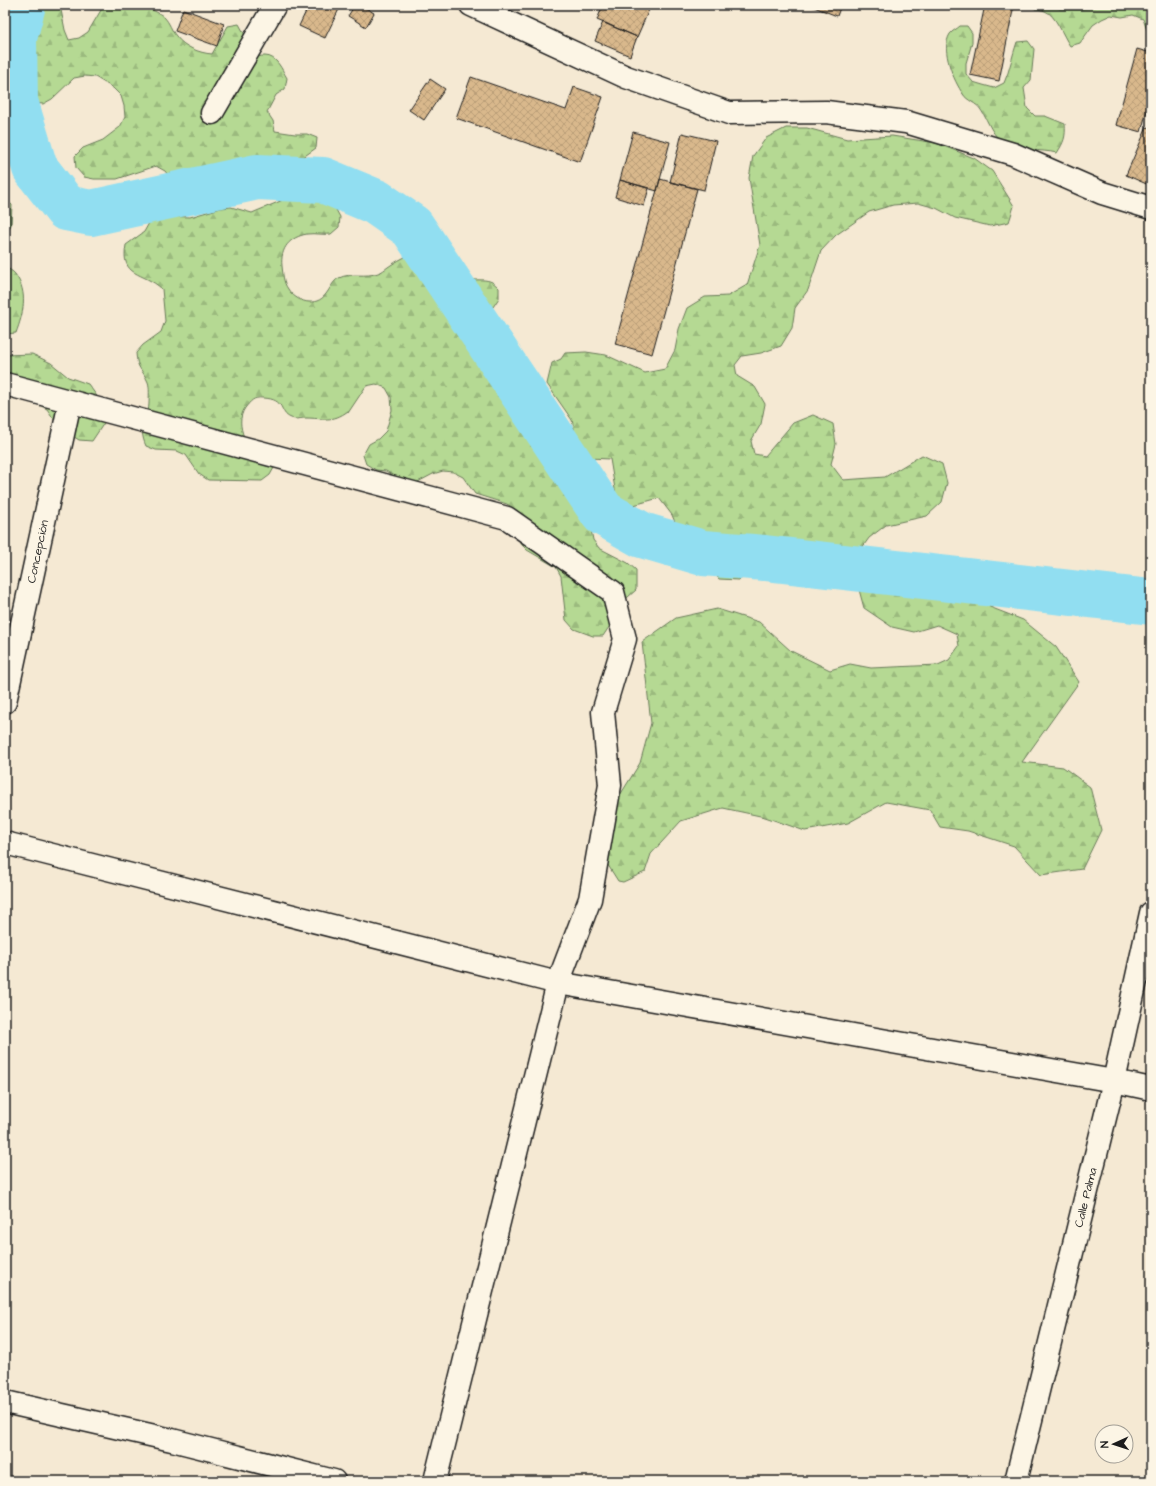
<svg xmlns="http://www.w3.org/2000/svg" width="1156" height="1486" font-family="'Architects Daughter',sans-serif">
<defs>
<pattern id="forest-firs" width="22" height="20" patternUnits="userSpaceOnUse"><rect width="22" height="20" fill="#b5d993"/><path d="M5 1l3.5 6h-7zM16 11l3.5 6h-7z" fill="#9bba7e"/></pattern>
<pattern id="building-cross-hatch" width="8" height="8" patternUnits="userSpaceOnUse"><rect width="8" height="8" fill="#d9b88c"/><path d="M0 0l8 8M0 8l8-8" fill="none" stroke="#ba9e78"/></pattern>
</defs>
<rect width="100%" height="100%" fill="#f5e9d3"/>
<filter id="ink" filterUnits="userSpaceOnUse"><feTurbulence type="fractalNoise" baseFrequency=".025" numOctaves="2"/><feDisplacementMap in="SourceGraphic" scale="8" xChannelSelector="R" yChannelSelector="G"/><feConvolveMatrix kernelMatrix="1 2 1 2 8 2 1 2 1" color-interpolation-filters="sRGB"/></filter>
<g filter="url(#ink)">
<path fill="url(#forest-firs)" stroke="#687a58" d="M22,5H60L65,30L69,40L79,38L88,32L104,5H146C149,10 159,12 164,17C170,23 171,30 176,36C184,47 199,53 212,54L228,26L239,24L244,33L247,54C258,59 254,56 265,56C277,56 282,70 287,78L285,89L276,95L267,112L273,121L275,131L295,134H307L317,138L316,148L299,160L282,162H271L261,165L250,183L240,184L220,179L210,180L202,185H191L183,179L172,180L165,171L156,166L117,179H94L84,177L76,168L75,156L83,148L103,140L120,127L125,117L124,106L121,96L113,88L95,77L85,76L74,78L52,99L43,104L33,103L23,99L5,85V16L13,13Z
M1032,5H1053L1060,9H1081L1106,5H1151V32L1147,30L1143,19L1133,15L1122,17L1111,15L1102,19L1093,25L1080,43L1070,46C1063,36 1056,15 1045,11C1042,10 1038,9 1035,9Z
M960,26H967L972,33V43L966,63V74L973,82L983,85L994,88L1004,83C1010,70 1012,56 1017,42L1028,41L1034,49L1031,80L1024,88L1027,108L1035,116H1045L1065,124C1066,137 1064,142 1057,153C1040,149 1022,152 1006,144C992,137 989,122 981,110C977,103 967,101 963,94C954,81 940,50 950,34C952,31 957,29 960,26Z
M786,128H807L847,139L892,136L936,143L974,158L992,171L1014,206L1009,222L990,226L955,218L936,208L918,203L893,205L869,212L836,235L821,251L808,290L795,308L792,328L781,346L761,353L742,356L735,365L737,376L755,387L765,404L761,424L751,441L754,454L765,456L793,423L813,415L833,424L836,444L831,464L843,480L885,477L922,455L942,464L947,483L942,502L927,516L886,525L869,538L857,555L817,562L798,570L771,562L757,573L738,580L719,579L705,562L699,541L680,534L672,515L659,498L630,506L617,501L610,459L589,458L577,441L572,420L547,384L552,363L561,359L565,353L586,352L606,355L645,373L665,369L675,350L679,329L687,308L705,297L728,296L747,285L760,245L749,178L753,156L766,138Z
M5,199L12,205L11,225L5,234Z
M283,200H315L335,208L340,217L339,227L331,234C323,235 315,233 307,234C290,237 280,248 282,266C283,274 283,282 288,289C296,302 316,308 326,294C330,289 333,281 339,278C351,272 366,278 378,273C382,272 385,269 388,267C395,262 411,253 418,252C440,248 439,267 451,274C457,277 465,280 471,280C478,280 486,279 492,282C495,284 497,286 499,288V298L493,307L477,320L479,330L486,337L496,356L500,376L507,384L516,389L525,392L543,419L559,432L577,459L593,540L599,548L628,563L636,570V590L628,597L618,602L611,624L603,636H593L574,629L566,620L561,576L556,567L527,550L520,543L516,510L507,504L475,494L463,477L453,472L443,471L433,474L414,484L404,483L386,471L376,470L366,464L363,455L369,444L378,439L386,431L392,410L391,397L386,388L376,384L366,386L348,413V411C332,423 323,418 306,418C301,418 295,420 291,418C278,413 287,399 263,398C253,397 251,401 245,408C239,417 240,427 244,437L275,466L270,475L262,481L208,480L199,474L186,455L177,451L156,450L146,446C137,426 148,422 149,404C149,398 150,387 148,382C142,368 137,370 136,353L143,345L161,332L165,321L162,289C143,271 120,278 126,245L144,232L149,223L158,216L190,217L221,208L231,207L252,213Z
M5,267C8,269 13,271 15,274C29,293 23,314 16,333L5,334Z
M32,354L51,363L68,377L88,384L102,403L104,423L92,441L79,440L60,428L47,409L20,395H5V355Z
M886,554H908L982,604L1023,620L1056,647L1079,682L1022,762L1063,767L1090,787L1101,830L1082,869L1041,875L1014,846L968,831L940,827L930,810L886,802L848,823L805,831L765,817L723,808L681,821L651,854L645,872L623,882L618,881L606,862L617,800L640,763L651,723L642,642L676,618L717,609L759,622L791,651L830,670L850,664L871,668L938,665L949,660L959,646L957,634L937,625L914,632L892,627L864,608L858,586L868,566Z"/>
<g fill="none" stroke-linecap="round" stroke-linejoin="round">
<path stroke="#91def1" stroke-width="46" d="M23,5L14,38L15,101L35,168L66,208L91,213L257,177L323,180L376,202L412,227L603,513L642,535L703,553L765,558L1151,602"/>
</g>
<path fill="url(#building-cross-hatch)" stroke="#1c1c1c" d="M309,5H341L325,38L299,26Z
M355,5H361L374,13L366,27L348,16Z
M603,5H651L637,37L597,20Z
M809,5H841L837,16Z
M985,5H1014L999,81L970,75Z
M183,9L224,24L217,46L175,31Z
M603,22L637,37L630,56L595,41Z
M1137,49L1151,53V96L1141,132L1116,125Z
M471,77L566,110L574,87L603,97L580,162L456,118Z
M430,79L445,89L424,120L409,110Z
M1147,127L1151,129V186L1126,175Z
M633,132L670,142L657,191L620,180Z
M682,133L716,141L704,190L670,182Z
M660,179L697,189L652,354L615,344Z
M620,180L649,188L644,206L615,197Z"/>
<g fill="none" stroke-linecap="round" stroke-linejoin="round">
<g stroke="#1c1c1c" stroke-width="25">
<g id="minor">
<path d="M471,5L626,77L729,113L826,112L906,122L1013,154L1102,193L1151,208"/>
<path d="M212,113L275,5"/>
<path d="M5,384L507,518L613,592L625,639L603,712L610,785L590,899L558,983L435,1481"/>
<path id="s1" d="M5,702L70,402"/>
<path d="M5,843L558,983L1114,1081L1151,1089"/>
<path d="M5,1402L172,1440L334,1481"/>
<path id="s2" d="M1016,1481L1114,1081L1151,913"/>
</g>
</g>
<use href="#minor" stroke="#fcf5e5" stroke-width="22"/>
</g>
</g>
<g text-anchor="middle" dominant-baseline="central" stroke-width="3.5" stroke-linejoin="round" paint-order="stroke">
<g font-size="12" fill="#1c1c1c" stroke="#fcf5e5">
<text stroke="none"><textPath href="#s1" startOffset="154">Concepción</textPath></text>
<text stroke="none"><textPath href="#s2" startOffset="292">Calle Palma</textPath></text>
</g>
</g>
<rect width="1156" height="1486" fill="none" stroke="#fcf5e5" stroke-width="20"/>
<rect x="10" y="10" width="1136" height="1466" fill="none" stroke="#1c1c1c" stroke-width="1.5" filter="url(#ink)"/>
<g transform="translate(1114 1444) rotate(267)"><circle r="19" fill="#fcf5e5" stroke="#a29e95"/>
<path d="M0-3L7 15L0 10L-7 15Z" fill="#1c1c1c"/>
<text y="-6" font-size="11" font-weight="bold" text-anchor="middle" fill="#1c1c1c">N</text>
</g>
</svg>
